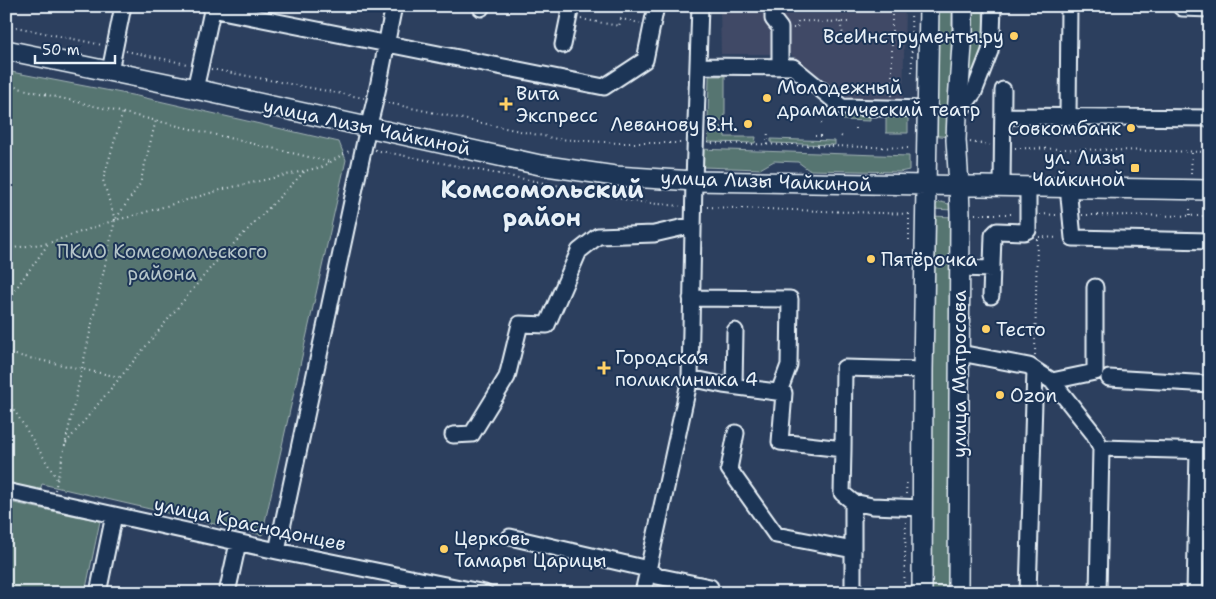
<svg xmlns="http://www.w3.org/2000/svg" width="1216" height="599" font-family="'Shantell Sans',sans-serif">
<rect width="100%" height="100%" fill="#2c3f5e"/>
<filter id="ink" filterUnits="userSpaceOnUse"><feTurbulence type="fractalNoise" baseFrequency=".02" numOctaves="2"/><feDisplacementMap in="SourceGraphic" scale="10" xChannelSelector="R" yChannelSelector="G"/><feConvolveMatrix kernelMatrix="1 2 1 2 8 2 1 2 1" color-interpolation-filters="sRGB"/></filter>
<g filter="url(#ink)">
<path fill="#3f4a66" d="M721,6H905L903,104L854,103L790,54H721L720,10Z"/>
<path fill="#577471" stroke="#a0b2b4" d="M934,6H952L949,137L932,135Z
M970,6H983L984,49L972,86L962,84Z
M6,71L137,96L339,142L346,160L262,535L42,484L39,493L6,485Z
M709,76H725V121H708Z
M843,115H870V121L843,120Z
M886,115L908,116V133H886Z
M709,127H725V137H756L755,143L708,142Z
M771,139L835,141V145L771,143Z
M697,149L909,156V170L900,172L809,170L798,162L774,161L760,169L703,167L697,160Z
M941,202L949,204L954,210L932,209L938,203Z
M932,216L954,217L950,593H928Z
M9,502L100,521L85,593H6V515Z"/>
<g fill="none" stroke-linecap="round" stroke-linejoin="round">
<g stroke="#e8f1f8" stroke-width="19">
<path id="minor" d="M773,6V19L780,28V66
M1180,6L1182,8L1210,9
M481,8L482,6
M212,9L604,87L645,60L656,6
M563,45L571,6
M698,66L793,67L842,107L927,109
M110,71L123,6
M195,89L200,67L213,6
M957,115L974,92L990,51L992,35L993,6
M1003,116L1210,118
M1068,117L1069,6
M1002,186L1003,90
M1068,187L1073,238L1210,241
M960,268L992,269
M1095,287V372L1052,381L1094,434L1101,448L1098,593
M991,296L993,235L997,231L1024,232L1028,230V186
M691,298L790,299L789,365L779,392
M960,353L1029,366L1035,370
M690,378L723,385L784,393L780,442L843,449L842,493L853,502L872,506L923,508
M1109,378L1210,384
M734,386L735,331
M736,433L729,469L776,535L853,550
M453,435L472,434L507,377L520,324L547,325L579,251L598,236L654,234L693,225
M1101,448L1210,451
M843,449L844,368L923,370
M6,491L277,551L485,593
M510,537L648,569L657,576L710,587
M277,551L368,127C380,88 385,47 394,6
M98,593L114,515
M227,593L238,543
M643,593L690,378L694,181L700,6
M853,593V502
M1028,593L1035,370L1052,381
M1195,593L1198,451"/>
</g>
<g stroke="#e8f1f8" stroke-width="22">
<path id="major" d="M6,50L195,89L540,165L615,176L694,181L1210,190
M922,593L923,370L929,6
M958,593L960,214L959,185L956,140L957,115L963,32V6"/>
</g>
<path stroke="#e8f1f8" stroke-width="2" stroke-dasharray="1 4" stroke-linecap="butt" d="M911,6L912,76
M581,19L619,26L621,19L640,23
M840,22L843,35
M6,25L102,45
M793,28H797L798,21L848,22
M126,51L187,64
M211,69L364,98
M6,85L330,162
M892,96V6
M388,103L557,139L619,143H682
M821,123L824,126
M856,128V132
M815,136H821
M841,136L844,138
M970,142L990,145
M707,143L911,148
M767,145L768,131
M1015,148L1210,152
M375,150L596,193L637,202L680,206
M1191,174L1192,152
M707,207L910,214
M909,214V244
M975,214H1015
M1040,214L1057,215
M1082,215L1210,216
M1190,215V205
M115,220L103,180L123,112
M1039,237L1059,238
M6,249L49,243
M6,302L49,243L115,220L140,184L156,120
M6,353L119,377
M1035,355L1037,239
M6,397L57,479
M66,443L212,266L305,171
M55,490L115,220L129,217L224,189L322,167L349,151
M906,494L907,479
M904,593L906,519"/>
<use href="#minor" stroke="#1d3557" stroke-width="15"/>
<use href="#major" stroke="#1d3557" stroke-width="19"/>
</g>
</g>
<g fill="#ffd166" stroke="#1d3557" stroke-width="2">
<circle cx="1014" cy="36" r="5"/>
<circle cx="767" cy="98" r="5"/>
<path d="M503.5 96.5h5v5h5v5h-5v5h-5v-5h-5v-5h5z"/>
<circle cx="748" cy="124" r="5"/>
<circle cx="1131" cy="128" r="5"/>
<rect x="1130" y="163" width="10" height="10" rx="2.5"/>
<circle cx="871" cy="259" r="5"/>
<circle cx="986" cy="329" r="5"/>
<path d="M601.5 360.5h5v5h5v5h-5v5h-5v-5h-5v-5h5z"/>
<circle cx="1000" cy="395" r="5"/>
<circle cx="444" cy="549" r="5"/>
</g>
<g text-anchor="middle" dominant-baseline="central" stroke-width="4" stroke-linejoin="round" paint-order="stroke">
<g font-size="19" fill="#e8f1f8" stroke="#1d3557" text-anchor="start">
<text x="1004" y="36" text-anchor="end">ВсеИнструменты.ру</text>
<text x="777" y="87">Молодежный<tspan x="777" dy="22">драматический театр</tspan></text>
<text x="516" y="93">Вита<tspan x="516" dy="22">Экспресс</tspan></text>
<text x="738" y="124" text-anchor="end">Леванову В.Н.</text>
<text x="1121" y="128" text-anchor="end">Совкомбанк</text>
<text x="1125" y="157" text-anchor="end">ул. Лизы<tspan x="1125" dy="22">Чайкиной</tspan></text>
<text x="881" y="259">Пятёрочка</text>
<text x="996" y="329">Тесто</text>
<text x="615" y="357">Городская<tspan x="615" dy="22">поликлиника 4</tspan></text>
<text x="1010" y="395">Ozon</text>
<text x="454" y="538">Церковь<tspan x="454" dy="22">Тамары Царицы</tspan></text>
</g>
<g font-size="19" fill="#e8f1f8" stroke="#1d3557">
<text transform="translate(367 127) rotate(12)">улица Лизы Чайкиной</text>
<text transform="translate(766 181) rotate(2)">улица Лизы Чайкиной</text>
<text transform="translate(959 374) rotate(-90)">улица Матросова</text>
<text transform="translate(250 524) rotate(12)">улица Краснодонцев</text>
</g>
<g font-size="19" fill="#b5c5c9" stroke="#1d3557">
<text x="162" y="251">ПКиО Комсомольского<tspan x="162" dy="22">района</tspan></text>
</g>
<g font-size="24" font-weight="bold" fill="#e8f1f8" stroke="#1d3557">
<text x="542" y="190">Комсомольский<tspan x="542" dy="28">район</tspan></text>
</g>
</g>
<rect width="1216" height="599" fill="none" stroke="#1d3557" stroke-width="25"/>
<rect x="12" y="12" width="1191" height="574" fill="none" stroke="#e8f1f8" stroke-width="2" filter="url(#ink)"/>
<path d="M35 55v8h80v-8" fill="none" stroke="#e8f1f8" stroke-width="2.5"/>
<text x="42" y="55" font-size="15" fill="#e8f1f8" stroke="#1d3557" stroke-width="4" paint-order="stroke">50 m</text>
</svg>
